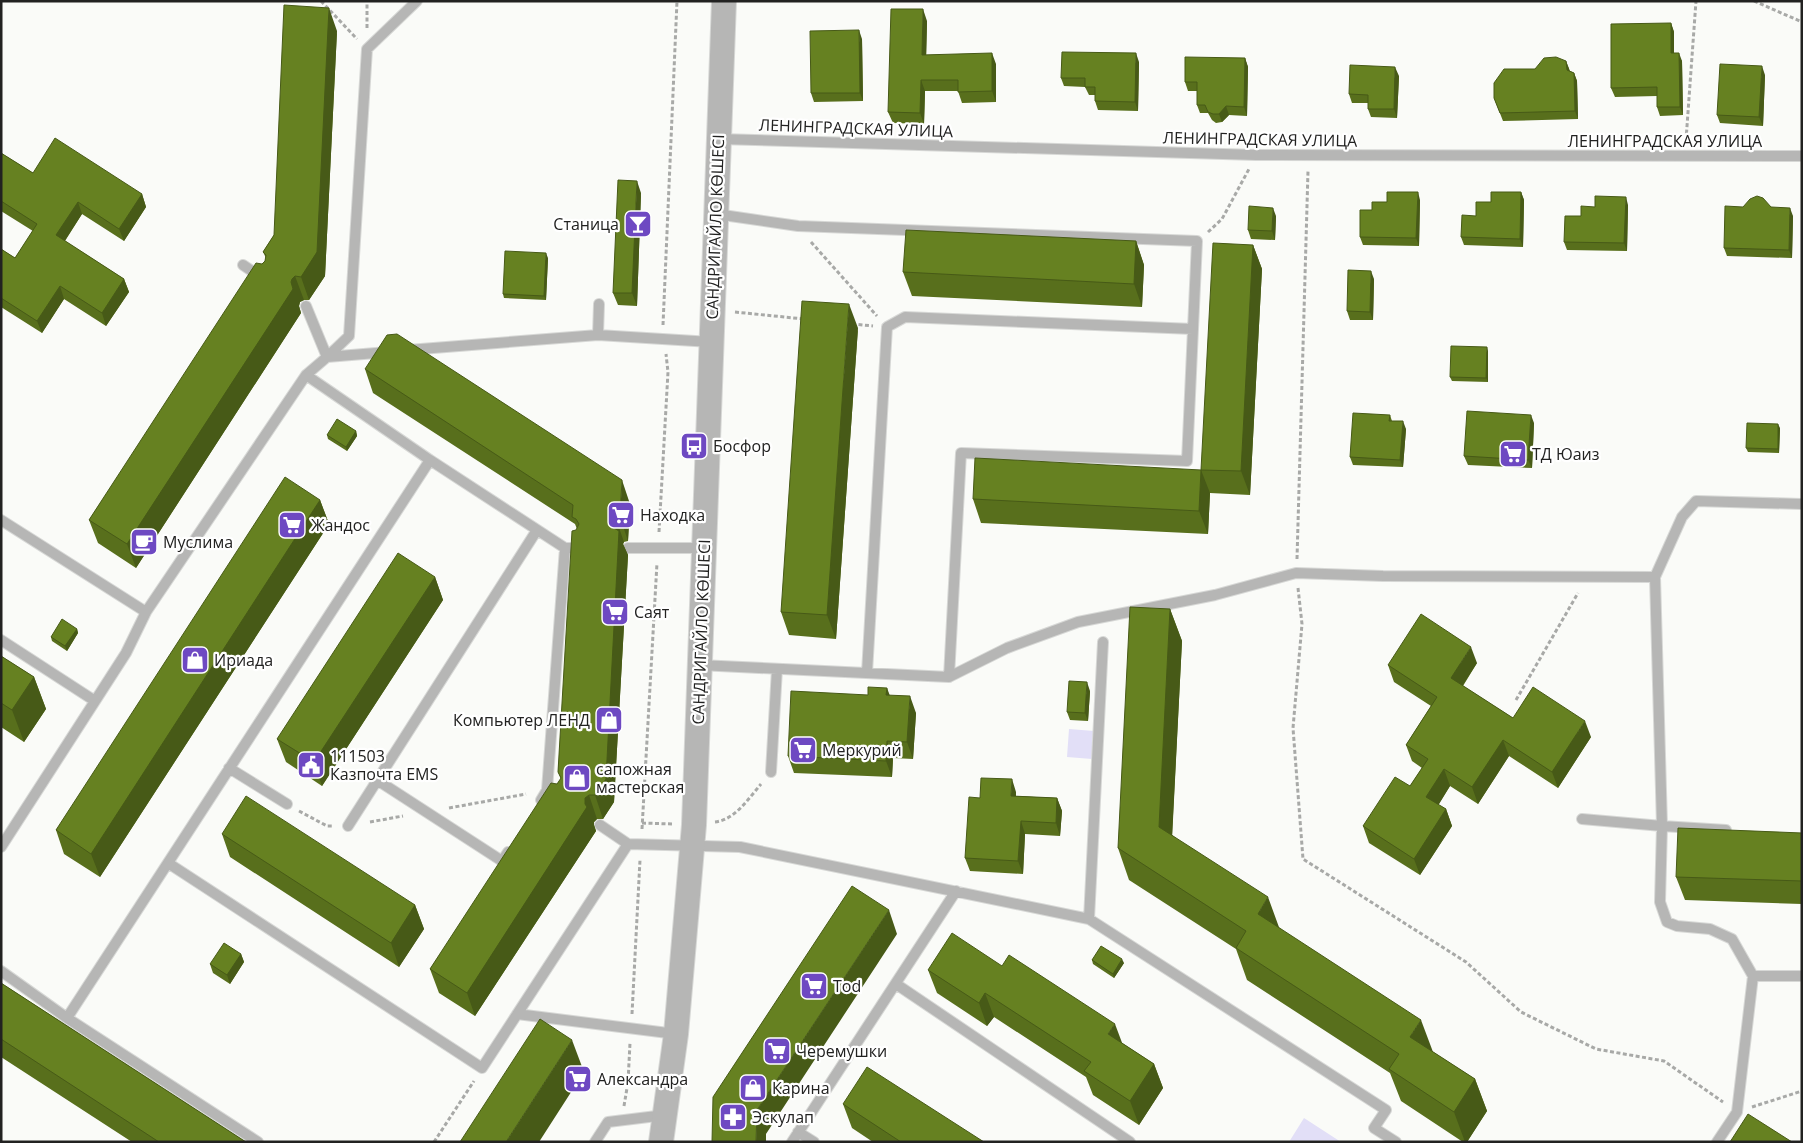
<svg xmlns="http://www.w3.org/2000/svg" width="1803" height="1143" font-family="'Open Sans',sans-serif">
<rect width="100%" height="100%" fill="#fafbf8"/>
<path fill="#e2dff7" d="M1069,729L1094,731L1092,759L1067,757Z
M1304,1118L1341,1142H1289Z"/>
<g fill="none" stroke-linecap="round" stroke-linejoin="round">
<g stroke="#d7d8d6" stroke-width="12">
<path id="service" d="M719,139L1256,155L1802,156
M243,265L261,277
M306,306L327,357L349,336L367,49L417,1
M598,335L599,304
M408,350L598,335L711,342
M306,375L430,460L565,548H572
M1,520L146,612
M628,548H703
M1,640L95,701
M699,665L949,677L961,453L1187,461L1197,241L798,226L716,214
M867,673L887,327L905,317L1193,329
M949,677L1007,648L1078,622L1215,595L1296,573L1383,576L1655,577L1682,517L1696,501L1802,504
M229,768L287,804
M771,772L777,669
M377,780L502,861L508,852
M541,800L547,790L565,548
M1582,819L1662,826L1655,577
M600,825L628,844
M348,826L537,530
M1,847L126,653L146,612L306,375L327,357L388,352
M168,863L482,1068L628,844L740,847L1089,919L1386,1110L1374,1128L1396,1142
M1089,919L1103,642
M1,971L67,1018L258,1142
M1753,976H1802
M896,984L1130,1142
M517,1014L676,1034
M67,1018L430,460
M798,1132L814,1142
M595,1142L608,1122L665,1115
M792,1142L956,891
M1717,1142L1737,1112L1753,976L1732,939L1710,929L1677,926L1667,922L1660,902L1662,826L1726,830"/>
</g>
<g stroke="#d7d8d6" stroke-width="26">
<path id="tertiary" d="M661,1142L676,1034L694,825L724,1"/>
</g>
<path stroke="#a8a9a7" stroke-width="3" stroke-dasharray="4 2.5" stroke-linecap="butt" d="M321,1L357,39
M1754,1L1802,22
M367,28V1
M1686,140L1696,1
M1208,232L1222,219L1249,169
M811,242L877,316
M735,312L804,319
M852,324L873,326
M663,325L677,1
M659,532L668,372L666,354
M1297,559L1308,171
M1298,588L1302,624L1293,728L1303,859L1466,962L1521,1012L1596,1049L1664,1061L1723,1102
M1516,700L1578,593
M449,808L526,794
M299,811L327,826H334
M370,822L403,816
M715,822C735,820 749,798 761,784
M642,823L672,824
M642,829L657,563
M632,1014L640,860
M624,1106L628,1082L630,1043
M1752,1107L1802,1091
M434,1142L474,1081"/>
<use href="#service" stroke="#b6b6b5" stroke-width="10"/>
<use href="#tertiary" stroke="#b6b6b5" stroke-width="24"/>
</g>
<path fill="#586f1c" d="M927,21L926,55L996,64V102L962,103L958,91H925L924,124L893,123L888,112Z
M1671,23L1674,32V53L1682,61L1683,115L1660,116L1657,107V96L1615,97L1611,88Z
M337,31L325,276L309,300H304L300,302L299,306L301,313L136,568L98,543L89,520L262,264L265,261L266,258L263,252L274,235Z
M862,39L863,101L814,102L811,93Z
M1245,58L1248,67L1247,116L1229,115L1222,122L1216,123L1212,120L1208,113H1200L1197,105V91H1188L1185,82Z
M1566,61L1570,71L1574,73L1577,81L1578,119L1503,121L1494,98L1535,69Z
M1139,62L1138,111L1098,110L1095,101V95H1089L1085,87L1064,86L1061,78Z
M1765,75L1763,126L1720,123L1717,115Z
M1399,76L1397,118L1371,117L1368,109V103H1352L1349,94Z
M1,153L33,173L142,194L146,207L124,241L82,214L65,241L124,279L129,292L106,326L64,299L42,333L1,307V249L15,258L33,231L1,211Z
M1521,192L1524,200L1523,247L1464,245L1461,237L1476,216L1491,202Z
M641,193L637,306L618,305L613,293Z
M1420,200L1419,246L1363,245L1360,237L1372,210L1387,202Z
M1628,205L1627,251L1567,250L1564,242L1581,216L1595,207Z
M1743,207H1771L1793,216L1792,258L1727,256L1724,248Z
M1276,216L1275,240L1251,239L1248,230Z
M1136,241L1144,265L1142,307L912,296L903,272Z
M1253,245L1262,269L1250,495L1210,493L1208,534L981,523L973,499L1201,470Z
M548,258L546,300L504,298L503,294Z
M1374,279L1373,320H1350L1347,311Z
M858,328L836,639L789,635L781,612Z
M1488,351V382L1452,381L1450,377Z
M365,369L630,504L628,541L624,542L623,544L628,555L614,802L603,819H597L594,822V825L596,831L475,1016L439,993L430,969L561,779L558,772L577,529L575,524L373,393Z
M1390,415L1392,421L1406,429L1403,467L1353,465L1350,457Z
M1534,423L1532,468L1468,465L1464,456Z
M1780,428L1779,453L1748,452L1746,448Z
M356,431L357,436L347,451L328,439L327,435Z
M320,500L329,524L100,877L64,854L56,830Z
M435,577L443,600L322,786L286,762L277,739Z
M1170,609L1182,641L1172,835L1279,928L1433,1052L1475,1079L1487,1111L1467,1142H1463L1401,1101L1390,1073L1247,980L1236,949L1129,880L1118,848Z
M77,629L78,633L67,651L52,641L51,637Z
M1,656L34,677L46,709L24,742L1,727Z
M1477,663L1463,686L1513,718L1591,737L1558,788L1509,756L1478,804L1450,786L1438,805L1446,809L1452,826L1420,875L1369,843L1363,826L1410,786L1422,768L1412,761L1406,745L1431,706L1394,682L1388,665Z
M887,688L889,696L916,713L913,759L893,758L892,777L794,773L788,756L868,695Z
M1090,691L1088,721L1070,720L1067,712Z
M1016,792V796L1057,798L1062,811L1060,836L1025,834L1023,874L970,871L965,858L980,798Z
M1802,833V904L1685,900L1676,877Z
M222,834L415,905L424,929L399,967L230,857Z
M241,954L244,962L230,984L213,973L210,964Z
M1092,960L1124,963L1114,978L1093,964Z
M928,970L1122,1043L1154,1064L1163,1088L1139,1125L1093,1095L1086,1077L994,1017L987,1026L937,993Z
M1,983L246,1142H132L1,1057Z
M843,1104L984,1142H873L852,1128Z"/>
<path fill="#475a17" d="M329,8L337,31L325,276L309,300L301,277Z
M923,9L927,21L926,66L922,55Z
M1671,23L1674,32V61L1671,53Z
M859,30L862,39L863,101L860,93Z
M992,53L996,64V102L992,91Z
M1136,53L1139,62L1138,111L1135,102Z
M1679,53L1682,61L1683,115L1680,107Z
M1245,58L1248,67L1247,116L1244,107Z
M1566,61L1569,69L1570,79L1567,70Z
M1762,66L1765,75L1763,126L1759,117Z
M1395,67L1399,76L1397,118L1394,109Z
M1574,73L1577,81L1578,119L1575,111Z
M921,80L925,91L924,124L920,113Z
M1226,106L1229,115L1222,122L1219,114Z
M637,181L641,193L637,306L632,293Z
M1418,192L1420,200L1419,246L1416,238Z
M1521,192L1524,200L1523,247L1520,239Z
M142,194L146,207L124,241L119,229Z
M1626,197L1628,205L1627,251L1624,243Z
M78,202L82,214L60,248L56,235Z
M1273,208L1276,216L1275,240L1272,231Z
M1790,208L1793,216L1792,258L1789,250Z
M1136,241L1144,265L1142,307L1134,284Z
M1253,245L1262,269L1250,495L1241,471Z
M546,253L548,258L546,300L544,296Z
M1371,271L1374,279L1373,320L1370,312Z
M295,276L304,300L300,302L299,306L301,313L136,568L127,544L291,282L292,279Z
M124,279L129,292L106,326L102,313Z
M60,286L64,299L42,333L37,321Z
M849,304L858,328L836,639L827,615Z
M1487,347L1488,351V382L1486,378Z
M1531,415L1534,423L1532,468L1528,460Z
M1403,421L1406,429L1403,467L1400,460Z
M1778,424L1780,428L1779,453L1778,449Z
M356,431L357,436L347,451L346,447Z
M1201,470L1210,493L1208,534L1199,511Z
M622,480L630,504L628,541L620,517Z
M320,500L329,524L100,877L91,854Z
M616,519L624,542L623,544L628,555L614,802L603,819L595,795L613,524Z
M435,577L443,600L322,786L314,762Z
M1170,609L1182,641L1171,859L1159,827Z
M77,629L78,633L67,651L65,646Z
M1471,647L1477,663L1457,694L1451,678Z
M34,677L46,709L24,742L12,710Z
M1087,682L1090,691L1088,721L1085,713Z
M887,688L893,704L886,695Z
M910,696L916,713L913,759L907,742Z
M1585,721L1591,737L1558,788L1552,772Z
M1503,740L1509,756L1478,804L1472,787Z
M887,741L893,758L892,777L886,761Z
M1444,769L1450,786L1433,814L1426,797Z
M1012,779L1016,792L1015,808L1011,796Z
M589,795L597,819L594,822V825L596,831L475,1016L467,993L585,804V798Z
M1057,798L1062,811L1060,836L1056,823Z
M1446,809L1452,826L1420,875L1414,859Z
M1021,821L1025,834L1023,874L1018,861Z
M1268,897L1280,930L1258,914Z
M415,905L424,929L399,967L391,943Z
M889,910L897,934L766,1134V1142H756L757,1110Z
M241,954L244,962L230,984L227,975Z
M1122,959L1124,963L1114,978L1113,974Z
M985,993L994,1017L987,1026L979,1003Z
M1421,1020L1433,1052L1410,1037Z
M1115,1024L1124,1048L1108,1034Z
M572,1040L584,1072L539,1142H506Z
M1154,1064L1163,1088L1139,1125L1130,1101Z
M1475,1079L1487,1111L1467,1142H1465L1454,1112Z"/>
<path fill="#668121" stroke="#475a17" d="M284,5L329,8L317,252L301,277L295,276L292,279L291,282L293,289L127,544L89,520L256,263L262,264L265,261L266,255L263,252L274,235Z
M891,9H923L922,55L992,53V91L958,92V80H921L920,113L888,112Z
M1671,23V53H1679L1680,107H1657V87L1611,88V24Z
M859,30L860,93H811L810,31Z
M1062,52L1136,53L1135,102L1095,101V87H1085V78H1061Z
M1185,57L1245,58L1244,107L1226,106L1219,114H1213L1208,112L1205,105H1197V82H1185Z
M1556,57L1566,61L1567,70L1574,73L1575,111L1500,113L1494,98V83L1504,69H1535L1544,58Z
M1720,64L1762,66L1759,117L1717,115Z
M1350,65L1395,67L1394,109H1368V95L1349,94Z
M55,138L142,194L119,229L78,202L56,235L124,279L102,313L60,286L37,321L1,298V249L15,258L37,224L1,201V153L33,173Z
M618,180L637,181L632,293H613Z
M1387,192H1418L1416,238L1360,237V210H1372V202H1387Z
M1491,192H1521L1520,239L1461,237L1462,215L1476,216V202H1491Z
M1595,196L1626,197L1624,243L1564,242L1565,216H1581V206L1595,207Z
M1757,196L1763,198L1771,207L1790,208L1789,250L1724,248L1725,206L1743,207L1750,199Z
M1249,206L1273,208L1272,231L1248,230Z
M906,230L1136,241L1134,284L903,272Z
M1213,243L1253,245L1241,471L1201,470Z
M505,251L546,253L544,296L503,294Z
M1348,270L1371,271L1370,312L1347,311Z
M802,301L849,304L827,615L781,612Z
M397,334L622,480L620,517L616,519L613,524L614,528L619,531L606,779L595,795H589L585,798V804L587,807L467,993L430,969L551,783L557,784L561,778L558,772L572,531L576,530L579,524L576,519L572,517L573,505L365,369L387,335Z
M1451,346L1487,347L1486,378L1450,377Z
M1467,411L1531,415L1528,460L1464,456Z
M1353,413L1390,415L1389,421H1403L1400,460L1350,457Z
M337,419L356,431L346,447L327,435Z
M1747,423L1778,424V449L1746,448Z
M975,458L1201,470L1199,511L973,499Z
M285,477L320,500L91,854L56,830Z
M398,553L435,577L314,762L277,739Z
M1130,607L1170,609L1159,827L1268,897L1258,914L1421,1020L1410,1037L1475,1079L1454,1112L1389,1069L1399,1054L1236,948L1246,931L1118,848Z
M1421,614L1471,647L1451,678L1513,718L1533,687L1585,721L1552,772L1503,740L1472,787L1444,769L1426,797L1446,809L1414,859L1363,826L1395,777L1410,786L1428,759L1406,745L1437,697L1388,665Z
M62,619L77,629L65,646L51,637Z
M1,656L34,677L12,710L1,703Z
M1069,681L1087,682L1085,713L1067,712Z
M868,687L887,688L886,695L910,696L907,742L887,741L886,761L788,756L791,691L868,695Z
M981,778L1012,779L1011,796L1057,798L1056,823L1021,821L1018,861L965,858L969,797L980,798Z
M246,796L415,905L391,943L222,834Z
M1678,828L1802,833V881L1676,877Z
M852,886L889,910L757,1110L756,1142H712L713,1097Z
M952,933L1002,966L1009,955L1115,1024L1108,1034L1154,1064L1130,1101L1084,1071L1091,1062L985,993L979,1003L928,970Z
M224,943L241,954L227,975L210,964Z
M1101,946L1122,959L1113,974L1092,960Z
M1,983L246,1142H159L1,1039Z
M540,1019L572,1040L506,1142H460Z
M867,1067L984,1142H901L843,1104Z
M1748,1114L1792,1142H1730Z"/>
<defs>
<g id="bar-square" transform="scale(1.4375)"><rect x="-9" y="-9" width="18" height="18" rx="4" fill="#6e49c2" stroke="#fff"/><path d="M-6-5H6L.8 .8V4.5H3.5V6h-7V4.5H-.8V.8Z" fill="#fff"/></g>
<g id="bus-square" transform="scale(1.4375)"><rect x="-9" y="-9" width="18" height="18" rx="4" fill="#6e49c2" stroke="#fff"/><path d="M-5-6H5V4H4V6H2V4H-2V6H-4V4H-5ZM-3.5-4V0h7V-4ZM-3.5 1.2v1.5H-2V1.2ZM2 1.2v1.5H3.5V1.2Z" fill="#fff"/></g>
<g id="supermarket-square" transform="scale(1.4375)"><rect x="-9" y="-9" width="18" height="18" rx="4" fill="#6e49c2" stroke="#fff"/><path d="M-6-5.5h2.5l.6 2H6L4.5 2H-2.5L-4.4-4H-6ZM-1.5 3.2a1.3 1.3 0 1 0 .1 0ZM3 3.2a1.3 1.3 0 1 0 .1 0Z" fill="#fff"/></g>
<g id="cafe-square" transform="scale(1.4375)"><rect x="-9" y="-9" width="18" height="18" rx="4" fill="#6e49c2" stroke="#fff"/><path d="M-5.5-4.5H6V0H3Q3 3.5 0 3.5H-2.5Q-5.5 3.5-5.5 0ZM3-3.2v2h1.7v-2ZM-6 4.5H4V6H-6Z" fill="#fff"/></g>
<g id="shop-square" transform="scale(1.4375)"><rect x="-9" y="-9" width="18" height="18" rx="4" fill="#6e49c2" stroke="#fff"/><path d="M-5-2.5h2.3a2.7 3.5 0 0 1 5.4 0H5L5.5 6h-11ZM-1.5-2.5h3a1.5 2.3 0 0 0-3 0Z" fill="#fff"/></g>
<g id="civic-square" transform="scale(1.4375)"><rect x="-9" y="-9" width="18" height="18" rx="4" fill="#6e49c2" stroke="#fff"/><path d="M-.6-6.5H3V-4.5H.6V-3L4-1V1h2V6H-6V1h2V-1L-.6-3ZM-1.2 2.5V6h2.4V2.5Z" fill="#fff"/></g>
<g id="pharmacy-square" transform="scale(1.4375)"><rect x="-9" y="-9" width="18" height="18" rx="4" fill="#6e49c2" stroke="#fff"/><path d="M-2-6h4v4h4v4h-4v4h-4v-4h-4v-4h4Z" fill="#fff"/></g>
</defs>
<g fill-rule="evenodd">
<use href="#bar-square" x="638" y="224"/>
<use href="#bus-square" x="694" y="446"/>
<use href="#supermarket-square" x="1513" y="454"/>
<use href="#supermarket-square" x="621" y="515"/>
<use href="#supermarket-square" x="292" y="525"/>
<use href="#cafe-square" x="144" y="542"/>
<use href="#supermarket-square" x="615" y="612"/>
<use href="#shop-square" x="195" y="660"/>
<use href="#shop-square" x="609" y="720"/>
<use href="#supermarket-square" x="803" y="750"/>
<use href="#civic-square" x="311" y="765"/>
<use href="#shop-square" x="577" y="778"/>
<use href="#supermarket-square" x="814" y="986"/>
<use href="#supermarket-square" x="777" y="1051"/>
<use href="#supermarket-square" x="578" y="1079"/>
<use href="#shop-square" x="753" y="1088"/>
<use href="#pharmacy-square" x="733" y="1117"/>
</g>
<g text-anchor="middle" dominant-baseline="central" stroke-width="4.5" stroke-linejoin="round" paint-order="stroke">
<g font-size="16" fill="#222221" stroke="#fff">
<text transform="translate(856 128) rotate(2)">ЛЕНИНГРАДСКАЯ УЛИЦА</text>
<text transform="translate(1260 139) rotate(1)">ЛЕНИНГРАДСКАЯ УЛИЦА</text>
<text x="1665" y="141">ЛЕНИНГРАДСКАЯ УЛИЦА</text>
<text transform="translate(715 227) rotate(-88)">САНДРИГАЙЛО КӨШЕСІ</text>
<text transform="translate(701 632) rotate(-88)">САНДРИГАЙЛО КӨШЕСІ</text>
</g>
<g font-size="16" fill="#222221" stroke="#fff" text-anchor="start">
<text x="619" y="224" text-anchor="end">Станица</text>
<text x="713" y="446">Босфор</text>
<text x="1532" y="454">ТД Юаиз</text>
<text x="640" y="515">Находка</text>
<text x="311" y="525">Жандос</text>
<text x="163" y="542">Муслима</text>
<text x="634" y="612">Саят</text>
<text x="214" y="660">Ириада</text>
<text x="590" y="720" text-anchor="end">Компьютер ЛЕНД</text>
<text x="822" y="750">Меркурий</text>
<text x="330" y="756">111503<tspan x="330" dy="18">Казпочта EMS</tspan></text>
<text x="596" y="769">сапожная<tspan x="596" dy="18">мастерская</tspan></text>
<text x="833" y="986">Tod</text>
<text x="796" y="1051">Черемушки</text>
<text x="597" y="1079">Александра</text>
<text x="772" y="1088">Карина</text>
<text x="752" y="1117">Эскулап</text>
</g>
</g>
<rect width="1803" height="1143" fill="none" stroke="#222221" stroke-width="5"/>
</svg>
